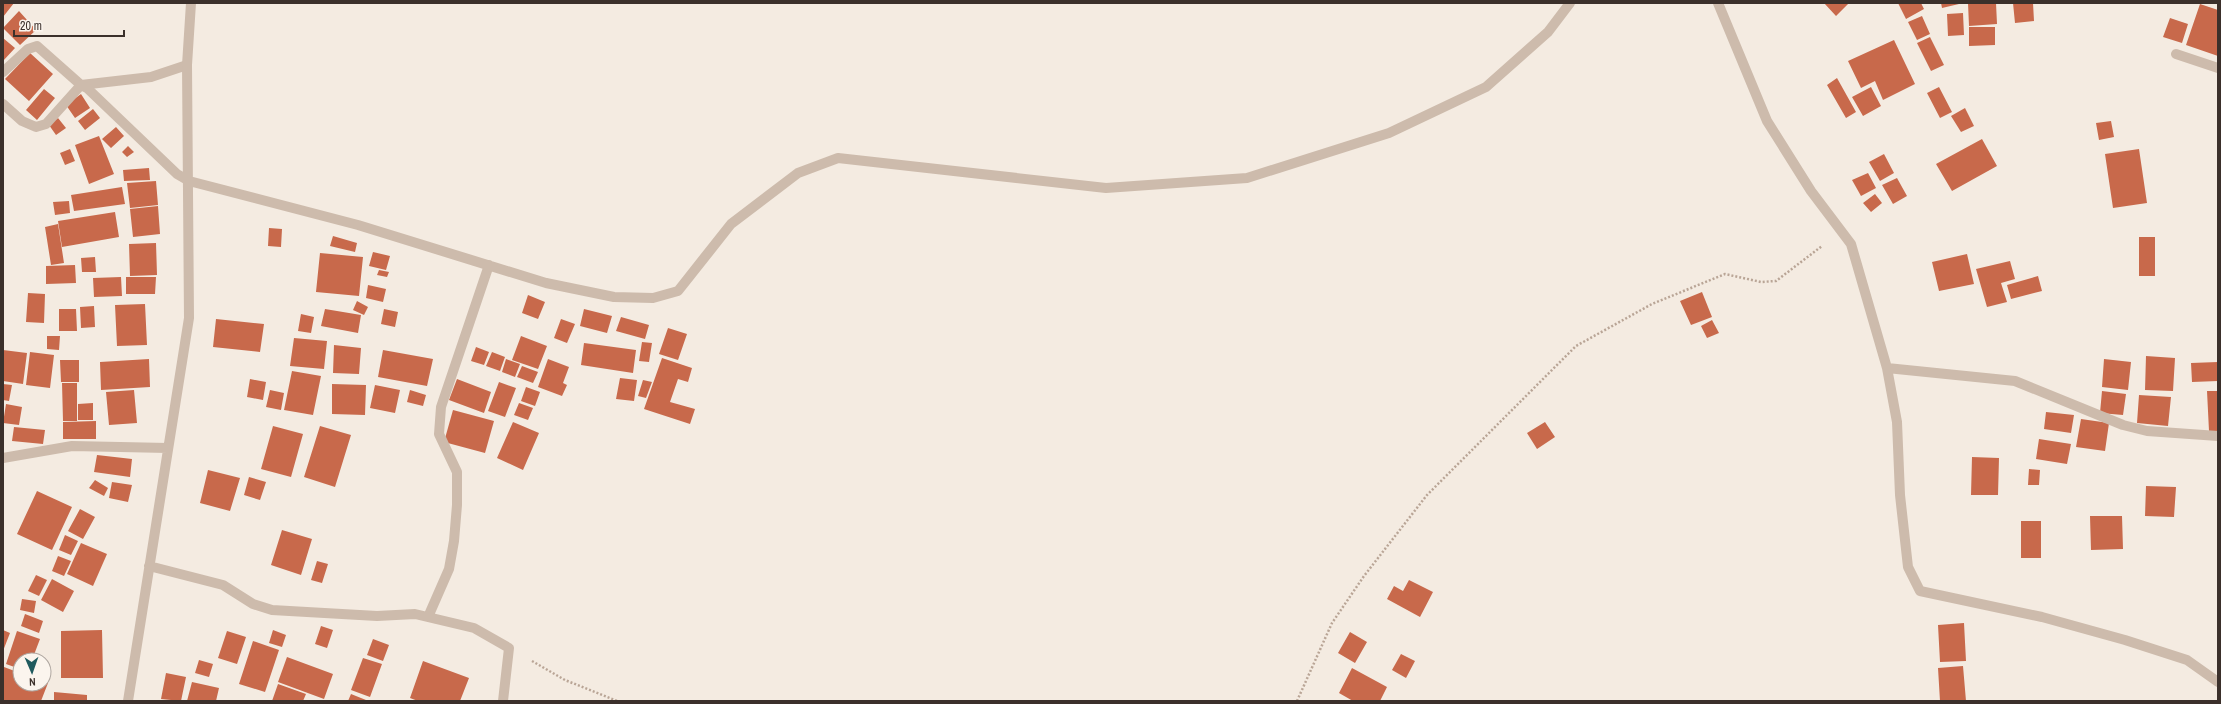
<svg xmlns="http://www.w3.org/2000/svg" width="2221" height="704" font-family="'Archivo Narrow',sans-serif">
<rect width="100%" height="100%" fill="#f4ebe1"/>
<path fill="#c8694b" d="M3,3H14L3,17Z
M1824,3H1849L1836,16Z
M1898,3H1921L1924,9L1906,19Z
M1941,3H1959V4L1942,8Z
M1968,3H1996L1997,24L1969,26Z
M2013,3H2033L2034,21L2015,23Z
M2200,4L2218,10V56L2186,45Z
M19,11L36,30L20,45L3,28Z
M1963,13L1964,35L1948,36L1947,14Z
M1922,16L1930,34L1917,40L1908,22Z
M2170,18L2188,24L2182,43L2163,37Z
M1969,27H1995V45L1969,46Z
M1930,37L1944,65L1931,71L1917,43Z
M3,38L15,48L3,61Z
M1894,40L1915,84L1883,100L1875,81L1861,88L1848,61Z
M30,53L53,74L29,101L5,79Z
M1837,78L1856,112L1846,118L1827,85Z
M1871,87L1881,106L1863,116L1852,97Z
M1939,87L1952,112L1940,118L1927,93Z
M44,89L55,98L37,120L26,110Z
M81,94L90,108L75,118L66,105Z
M1965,108L1974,126L1961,132L1951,116Z
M93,109L100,118L85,130L78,121Z
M58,118L66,128L56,135L49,125Z
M2111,121L2114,137L2099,140L2096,123Z
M116,127L124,136L111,148L102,139Z
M99,136L114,174L89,184L75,145Z
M1982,139L1997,166L1952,191L1936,164Z
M128,146L134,152L127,157L122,152Z
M70,149L75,161L65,165L60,153Z
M2139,149L2147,203L2113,208L2105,154Z
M1884,154L1894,173L1880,181L1869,162Z
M149,168L150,180L124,181L123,170Z
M1868,173L1876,188L1861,196L1852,180Z
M1897,178L1907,196L1893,204L1882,185Z
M156,181L158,205L130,208L127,183Z
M122,187L125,204L74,211L71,195Z
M1875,194L1882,203L1871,212L1863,203Z
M69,201L70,213L55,215L53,202Z
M158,206L160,234L133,237L130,209Z
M115,212L119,237L62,247L58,221Z
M58,224L64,263L51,265L45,227Z
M269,228L282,229L281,247L268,246Z
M333,236L357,243L355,252L330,246Z
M2139,237H2155V276H2139Z
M156,243L157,275L130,276L129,244Z
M373,252L390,256L386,270L369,266Z
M320,253L363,257L359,296L316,292Z
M1967,254L1974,284L1939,291L1932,262Z
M95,257L96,272H82L81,258Z
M2010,261L2015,279L2001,283L2007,302L1987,307L1976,269Z
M75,265L76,283L46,284V266Z
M379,270L389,272L387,277L377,275Z
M2038,276L2042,291L2011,299L2007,285Z
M121,277L122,296L94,297L93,278Z
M126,277H156L155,294H126Z
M368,285L386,289L383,302L366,298Z
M1702,292L1712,317L1691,325L1680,301Z
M28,293L45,294L44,323L26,322Z
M528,295L545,302L538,319L522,313Z
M357,301L368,307L364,315L353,310Z
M145,304L147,345L117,346L115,305Z
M94,306L95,327L81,328L80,307Z
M59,309H76L77,331H59Z
M325,309L361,315L358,333L321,326Z
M384,309L398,312L395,327L381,324Z
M584,309L612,316L607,333L580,326Z
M301,314L314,317L311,333L298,331Z
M621,317L649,325L645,339L616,331Z
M216,319L264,324L260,352L213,347Z
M561,319L575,324L567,343L554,338Z
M1712,320L1719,333L1707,338L1701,326Z
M668,328L687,334L678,360L659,354Z
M47,336H60L59,350L47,349Z
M521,336L547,346L538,369L512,360Z
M294,338L327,341L324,369L290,366Z
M642,342L652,343L649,362L639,361Z
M584,343L636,350L633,373L581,365Z
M334,345L361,348L359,374L333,373Z
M476,347L489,352L484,365L471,361Z
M3,350L27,353L23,384L3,381Z
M383,350L433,359L427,386L378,377Z
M30,352L54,355L50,388L26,385Z
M492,352L505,357L500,371L486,366Z
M2146,356L2175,358L2173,391L2145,390Z
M662,358L692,368L688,382L678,379L670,402L695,409L690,424L644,409Z
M149,359L150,387L101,390L100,362Z
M506,359L520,364L515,377L502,372Z
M548,359L569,367L563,383L567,385L562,396L538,387Z
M2104,359L2131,362L2128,390L2102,387Z
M60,360H79V382H61Z
M2218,362V381L2192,382L2191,363Z
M522,366L538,372L533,383L517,377Z
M292,371L321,376L313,415L284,410Z
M620,378L637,380L634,401L616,399Z
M250,379L266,382L263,400L247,397Z
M457,379L491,392L484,413L449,400Z
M643,380L652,382L646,398L638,396Z
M499,382L516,388L505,417L488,411Z
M62,383H77V421H63Z
M3,384L12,385L9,401L3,400Z
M332,384L366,385L365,415L332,414Z
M375,385L400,390L395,413L370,408Z
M526,387L540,392L535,406L521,401Z
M134,390L137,423L109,425L106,392Z
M270,390L284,393L281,410L266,407Z
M410,390L426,395L423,406L407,402Z
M2102,391L2126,394L2123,415L2100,413Z
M2207,391H2218V431H2209Z
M2139,395L2171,397L2168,426L2137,423Z
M93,403V420H78V404Z
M519,403L533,408L528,420L514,415Z
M6,404L22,407L19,425L3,423Z
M453,410L494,421L485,453L444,442Z
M2046,412L2074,415L2071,433L2044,429Z
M2081,419L2109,423L2105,451L2076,447Z
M96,421V439H63V422Z
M513,422L539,433L523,470L497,458Z
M1545,422L1555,437L1537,449L1527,433Z
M273,426L303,434L291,477L261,469Z
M320,426L351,435L335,487L304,477Z
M14,427L45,430L43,444L12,441Z
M2039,439L2071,444L2067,464L2036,459Z
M97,455L132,459L130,477L94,472Z
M1972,457L1999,458L1998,495H1971Z
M2029,469L2040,470L2039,485H2028Z
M208,470L240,478L230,511L200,503Z
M249,477L266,482L260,500L244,495Z
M95,480L108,488L104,496L89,488Z
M112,482L132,485L128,502L109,498Z
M2146,486L2176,487L2174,517L2145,516Z
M37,491L72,507L52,550L17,534Z
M80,509L95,517L83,539L68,531Z
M2090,516H2122L2123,549L2091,550Z
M2021,521H2041V558H2021Z
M282,530L312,539L301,575L271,565Z
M65,535L78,541L71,555L59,550Z
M81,543L107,554L93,586L67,574Z
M58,556L71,561L64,576L52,571Z
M317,561L328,564L322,583L311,580Z
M36,575L47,580L39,596L28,591Z
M52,579L74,591L63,612L41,600Z
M1409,580L1433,592L1420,617L1387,599L1394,586L1403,591Z
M22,599L36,601L34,613L20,610Z
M25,614L43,621L39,633L21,626Z
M1964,623L1966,661L1940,662L1938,625Z
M321,626L333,630L327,648L315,644Z
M3,630L10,633L3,651Z
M102,630L103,678H61V631Z
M273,630L286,635L282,647L269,643Z
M17,631L40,639L32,660H20V669L6,664Z
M227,631L246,637L237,664L218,658Z
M1350,632L1367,642L1355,663L1338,653Z
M373,639L389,645L383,661L367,655Z
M253,641L279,650L265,692L239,684Z
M1401,654L1415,661L1406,678L1392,670Z
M287,657L333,674L324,699L278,682Z
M363,658L382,664L370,697L351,690Z
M199,660L213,664L209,677L195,673Z
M423,661L469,678L460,701H418L410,698Z
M1963,666L1966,701H1940L1938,668Z
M4,667L20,673V684L48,683L41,701H3Z
M1352,668L1387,687L1380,701H1353L1339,693Z
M166,673L186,677L181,701L161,699Z
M192,682L219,688L216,701H187Z
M278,684L306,694L303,701H272Z
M54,692L87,695V701H54Z
M351,694L366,700L365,701H348Z"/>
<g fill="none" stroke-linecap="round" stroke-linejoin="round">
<path stroke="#b9a596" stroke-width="2.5" stroke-dasharray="2 2" stroke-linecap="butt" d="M532,661L565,680L617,701
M1297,701L1332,623L1364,576L1427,495L1576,346L1652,304L1725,274L1761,282L1776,281L1822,246"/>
<path stroke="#cdbbac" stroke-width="10" d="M3,72L28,49L37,46L81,85L151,77L187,65"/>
<path stroke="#cdbbac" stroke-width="10" d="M1718,3L1767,121L1811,191L1851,244L1887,368L1897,422L1900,495L1908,567L1920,591L2042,617L2125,640L2187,660L2218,682
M2176,54L2218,68
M3,104L22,121L36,127L46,124L81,85L87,88L177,174L189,181L358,225L546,283L614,297L653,298L678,291L731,224L798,173L838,158L1106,188L1247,178L1389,133L1486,87L1548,32L1570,3
M1887,368L2015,381L2123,425L2147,431L2218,436
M3,458L72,446L168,448
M149,566L223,585L253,604L272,610L377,616L415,614L474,628L509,648L503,701
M428,617L449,569L454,541L457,505V472L439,434L441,407L489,265
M128,701L189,318L187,65L191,3"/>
</g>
<rect width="2221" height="704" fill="none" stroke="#3b302b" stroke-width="8"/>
<g transform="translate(32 672) rotate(178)"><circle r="19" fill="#fbf5ee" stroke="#aea6a0"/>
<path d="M0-3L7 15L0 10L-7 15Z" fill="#1f5a5e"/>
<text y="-6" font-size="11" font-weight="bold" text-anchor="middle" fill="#3b302b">N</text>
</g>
<path d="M14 30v6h110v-6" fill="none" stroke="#3b302b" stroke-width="2"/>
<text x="20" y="30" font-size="12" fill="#3b302b" stroke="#fbf5ee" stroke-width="3" paint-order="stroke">20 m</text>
</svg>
